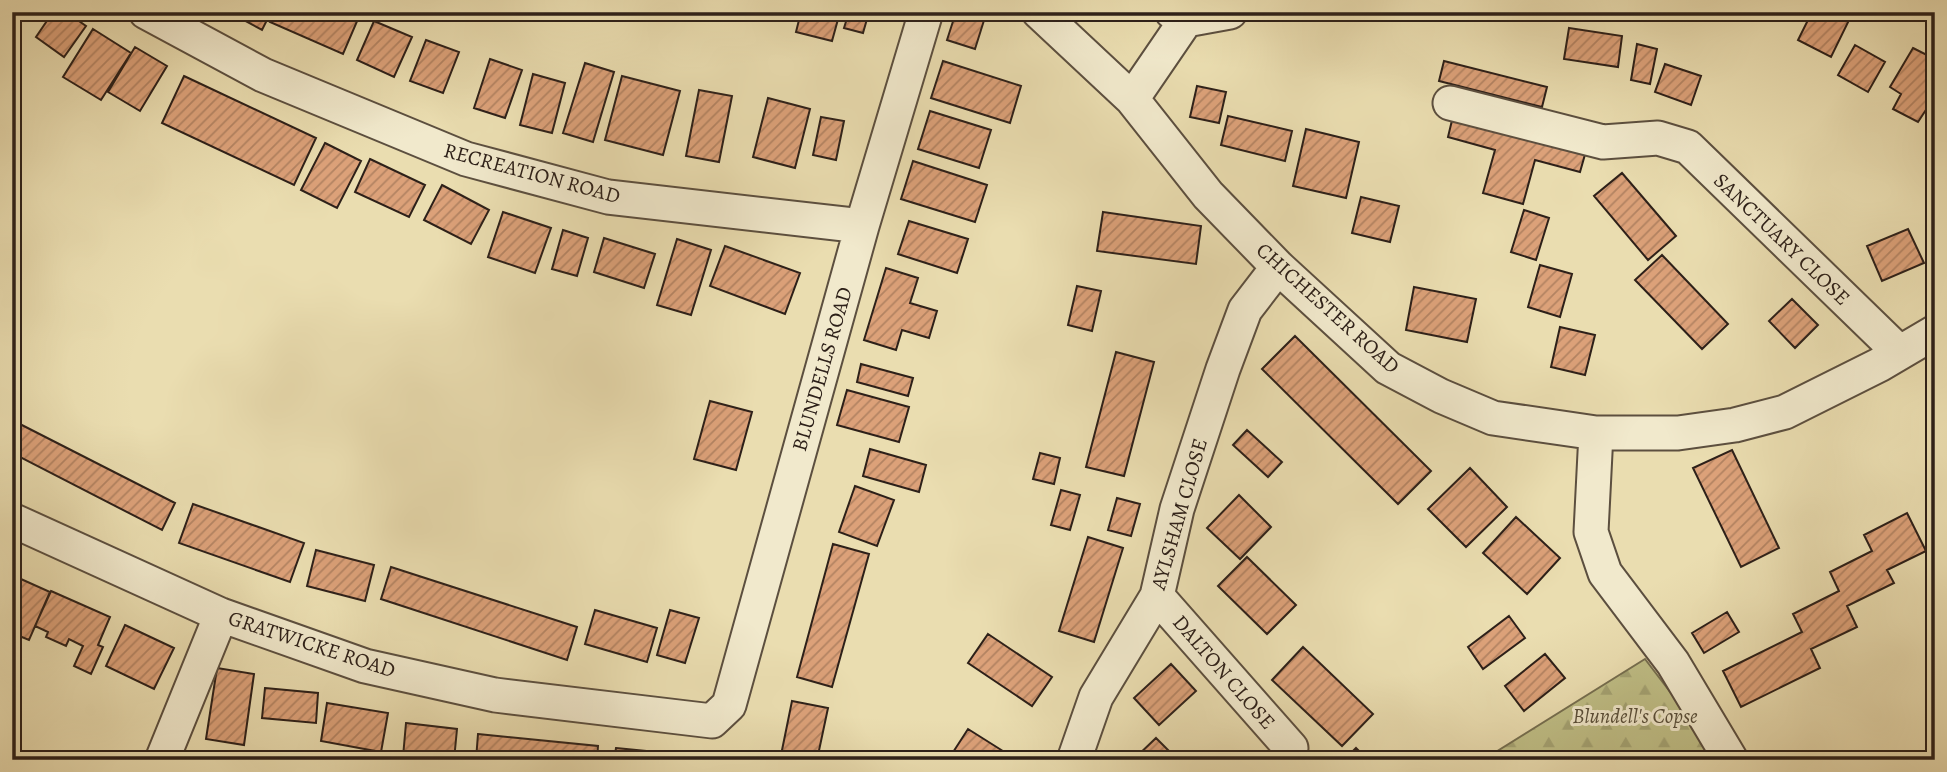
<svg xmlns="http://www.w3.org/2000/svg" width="1947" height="772" font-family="Alegreya,serif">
<defs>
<pattern id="forest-firs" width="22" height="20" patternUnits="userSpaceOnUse" patternTransform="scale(1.75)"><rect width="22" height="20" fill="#bfbe86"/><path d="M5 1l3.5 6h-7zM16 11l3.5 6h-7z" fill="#a4a373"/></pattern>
<pattern id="building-hatch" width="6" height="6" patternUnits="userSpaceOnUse" patternTransform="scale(1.75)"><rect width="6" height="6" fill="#dca179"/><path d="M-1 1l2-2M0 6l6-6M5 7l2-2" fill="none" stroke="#b38362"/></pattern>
</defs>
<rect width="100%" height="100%" fill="#eaddb0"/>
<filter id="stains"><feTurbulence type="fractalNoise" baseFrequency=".00286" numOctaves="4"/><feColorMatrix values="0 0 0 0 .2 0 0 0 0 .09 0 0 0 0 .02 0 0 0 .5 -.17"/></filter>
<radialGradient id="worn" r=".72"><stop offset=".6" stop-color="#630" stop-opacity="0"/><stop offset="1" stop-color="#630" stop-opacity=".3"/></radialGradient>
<path fill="url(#forest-firs)" stroke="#766f50" stroke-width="2" d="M1645,659L1722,760H1483Z"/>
<path fill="url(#building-hatch)" stroke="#2d2019" stroke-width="2" d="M53,12H66L86,26L64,57L36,37Z
M229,12H271L262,30Z
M275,12H361L343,54L270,22Z
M801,12H840L832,41L796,32Z
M849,12H869L863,33L844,28Z
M956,12L986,14L975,49L947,40Z
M1812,12H1853L1831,57L1798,40Z
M374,21L412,37L394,77L357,60Z
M1569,28L1622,36L1618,67L1564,59Z
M93,29L131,53L101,100L63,77Z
M426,40L459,52L443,93L410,81Z
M1637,44L1657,49L1650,84L1631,80Z
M1855,45L1885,62L1868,92L1838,75Z
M135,47L167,66L140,111L108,92Z
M1913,48L1935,59V96L1918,122L1893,109L1901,94L1890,87Z
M490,59L522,70L505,118L474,108Z
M943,61L1021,86L1010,123L931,98Z
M1444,61L1547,87L1542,107L1439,81Z
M585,63L614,72L593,142L563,133Z
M1665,64L1701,76L1691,105L1655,92Z
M533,74L565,83L552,133L520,125Z
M184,76L316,138L294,185L162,123Z
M622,76L680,91L663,155L605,140Z
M1197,86L1226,92L1219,123L1190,117Z
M699,90L732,96L719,162L686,156Z
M768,98L810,109L795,168L753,157Z
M930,111L991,130L979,168L918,149Z
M1228,116L1292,131L1285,161L1221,145Z
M1453,116L1586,151L1580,172L1535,160L1523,204L1483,193L1495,150L1448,137Z
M821,117L844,121L836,160L813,155Z
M1306,129L1359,142L1346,198L1293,186Z
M325,143L361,161L337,208L301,190Z
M370,159L425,185L409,217L355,192Z
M913,161L987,185L975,222L901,199Z
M1622,173L1676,236L1648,260L1594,196Z
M442,185L489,210L471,244L424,220Z
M1361,197L1399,206L1390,242L1352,233Z
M1524,210L1549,218L1536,260L1511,252Z
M503,212L551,228L535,273L488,257Z
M1103,212L1201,226L1196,264L1097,251Z
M909,221L968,239L957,273L898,254Z
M1908,229L1924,263L1882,281L1867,246Z
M563,230L588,238L577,276L552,269Z
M604,238L655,254L644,288L594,272Z
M677,239L711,250L691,315L657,305Z
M725,246L800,273L785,314L710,286Z
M1662,255L1728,324L1702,349L1635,280Z
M1540,265L1572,274L1560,317L1528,307Z
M886,268L918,278L910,303L937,311L929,338L902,330L896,350L864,340Z
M1077,286L1101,291L1092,331L1068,325Z
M1414,287L1476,299L1467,342L1406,330Z
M1792,299L1818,325L1795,348L1769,321Z
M1560,327L1595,335L1585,375L1551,367Z
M1295,336L1431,471L1398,504L1262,369Z
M1116,352L1154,362L1124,476L1086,467Z
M861,364L913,378L908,396L857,382Z
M847,390L909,407L899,442L837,425Z
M710,401L752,412L736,470L694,459Z
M12,420L175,503L162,530L12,453Z
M1247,430L1282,462L1268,477L1233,445Z
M870,449L926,465L919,492L863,476Z
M1732,450L1779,548L1741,567L1693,468Z
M1040,453L1060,458L1054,484L1033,479Z
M1470,468L1507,507L1466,547L1428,509Z
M855,486L894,500L877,546L839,532Z
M1061,490L1080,495L1070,530L1051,525Z
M1239,495L1271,527L1240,559L1207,528Z
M1117,498L1140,504L1131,536L1108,530Z
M193,504L304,543L290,582L179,543Z
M1907,513L1926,551L1887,570L1894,583L1847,606L1857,627L1811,649L1820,668L1741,707L1723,671L1802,632L1793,614L1839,591L1830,572L1872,551L1864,535Z
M1516,517L1560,558L1527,594L1483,553Z
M1088,537L1123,548L1094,642L1059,631Z
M833,544L869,554L832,687L797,677Z
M316,550L374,565L365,601L307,586Z
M1247,557L1296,605L1267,634L1218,586Z
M391,567L577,627L567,660L381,599Z
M12,575L50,592L29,640L12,633Z
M51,591L110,617L98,645L103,647L91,674L74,666L83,646L69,639L66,646L46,637L48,632L35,626Z
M595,610L657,628L647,662L585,644Z
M670,610L699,618L685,663L657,655Z
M1727,612L1739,632L1704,653L1692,633Z
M1509,616L1525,638L1483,669L1468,647Z
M125,625L174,648L154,689L106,666Z
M988,634L1052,677L1032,706L968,663Z
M1303,647L1373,714L1342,746L1272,680Z
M1545,654L1565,678L1524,711L1505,686Z
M1171,664L1196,691L1159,725L1134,698Z
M217,668L254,674L244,745L206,739Z
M265,688L318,693L316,723L262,718Z
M792,701L828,708L817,760H780Z
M327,703L388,713L381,752L321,741Z
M406,723L457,729L454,760L403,757Z
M968,729L1014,758L1013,760H948Z
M478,734L598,746L597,760H476Z
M1156,738L1178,760H1133Z
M616,748L676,754L675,760H614Z
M1356,748L1368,760H1344Z"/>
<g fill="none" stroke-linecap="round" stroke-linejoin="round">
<g stroke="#5c4f3f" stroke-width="37">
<path id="minor" d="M146,12L263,75L466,159L608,197L862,226
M1039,12L1132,99L1208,195L1278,267L1388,368L1441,396L1493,418L1596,433H1678L1735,425L1785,412L1879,365L1935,332
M1186,20L1230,12
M1132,99L1186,20L1172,12
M1450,103L1603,142L1658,138L1688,147L1899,352
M1596,433L1591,532L1605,573L1673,663L1731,760
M12,520L221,615L365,666L495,695L712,721L729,705L862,226L926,12
M1157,596L1291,748
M162,760L221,615
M1074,760L1096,697L1157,596L1177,509L1223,369L1245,310L1278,267"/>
</g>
<use href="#minor" stroke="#f1e9cc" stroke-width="33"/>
</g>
<g text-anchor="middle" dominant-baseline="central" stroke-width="6" stroke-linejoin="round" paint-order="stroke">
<g font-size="21" fill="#2d2019" stroke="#f1e9cc">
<text transform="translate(532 173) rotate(15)">RECREATION ROAD</text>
<text transform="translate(1782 239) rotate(44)">SANCTUARY CLOSE</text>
<text transform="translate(1328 308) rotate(42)">CHICHESTER ROAD</text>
<text transform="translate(822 369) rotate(-74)">BLUNDELLS ROAD</text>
<text transform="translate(1179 514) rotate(-74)">AYLSHAM CLOSE</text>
<text transform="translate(312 644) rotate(18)">GRATWICKE ROAD</text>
<text transform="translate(1224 672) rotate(49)">DALTON CLOSE</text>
</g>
<g font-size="21" font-style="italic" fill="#594f3a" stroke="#f1e9cc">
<text x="1635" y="716">Blundell's Copse</text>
</g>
</g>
<rect width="1947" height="772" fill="none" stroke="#eaddb0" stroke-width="42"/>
<rect x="14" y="14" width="1919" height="744" fill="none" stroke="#2d2019" stroke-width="3.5"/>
<rect x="21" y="21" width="1905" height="730" fill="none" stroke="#2d2019" stroke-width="2"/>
<rect width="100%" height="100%" filter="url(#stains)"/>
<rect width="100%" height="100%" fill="url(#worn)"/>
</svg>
